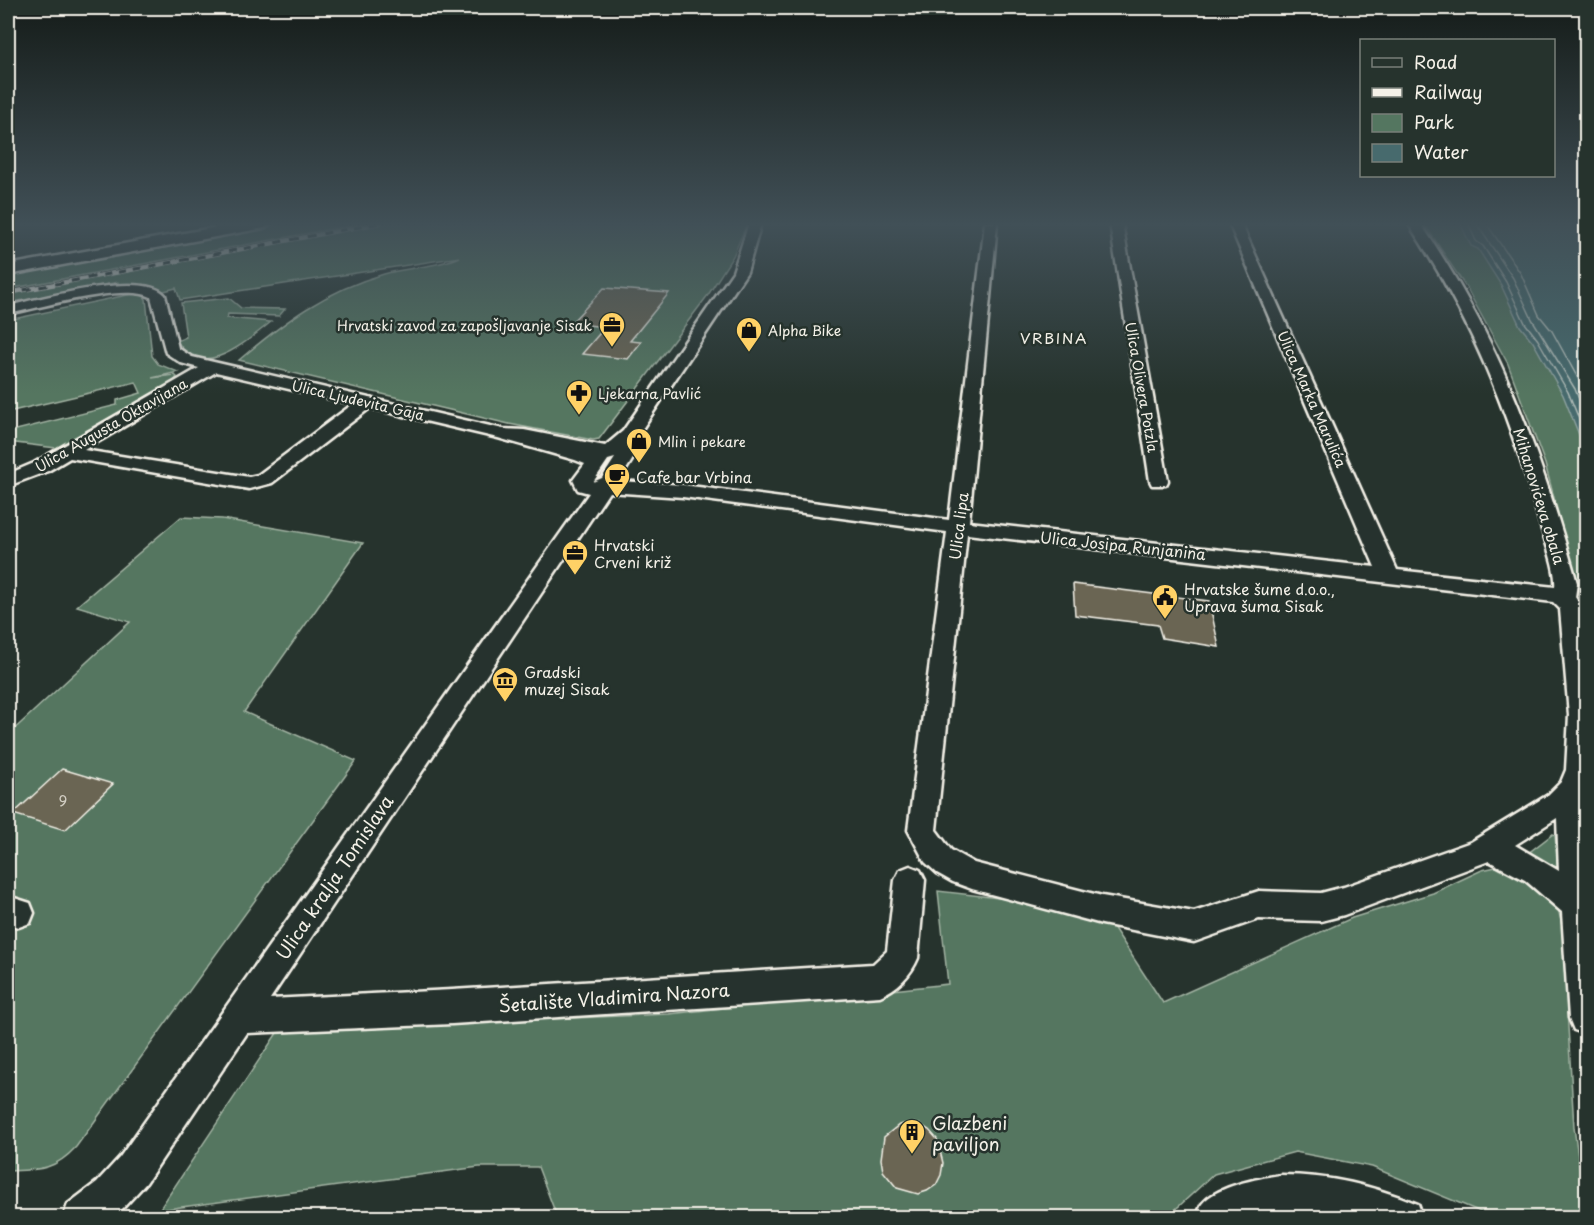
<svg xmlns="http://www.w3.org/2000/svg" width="1594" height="1225" font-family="'Playpen Sans',sans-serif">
<rect width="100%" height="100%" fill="#26332d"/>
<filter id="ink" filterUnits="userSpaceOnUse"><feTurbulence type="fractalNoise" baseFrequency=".0167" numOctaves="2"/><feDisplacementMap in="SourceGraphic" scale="12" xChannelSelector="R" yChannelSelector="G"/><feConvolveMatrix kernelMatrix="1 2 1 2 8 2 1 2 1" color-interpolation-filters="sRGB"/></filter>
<g filter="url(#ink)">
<path fill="#547660" stroke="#a4b4a4" stroke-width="1.5" d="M285,223H363L8,289V275Z
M387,223H747L733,256L708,295L599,439L593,440L509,424L239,360C285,321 325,291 384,274C408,267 438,267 460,257L180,300L176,288L164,291L147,285L119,286L118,282L8,303V294Z
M1424,223H1557L1586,255V644L1581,599L1545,464L1508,364L1467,289Z
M137,293L142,294L146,299L152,356L158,364L178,372L152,378L175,375L177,377L174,381L56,448L8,442V432L117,405V400L141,393L136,382L8,412V320Z
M229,298L241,308L285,309L279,316L228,314L227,318L271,322C245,342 203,382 177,341L186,337L181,303Z
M181,517L222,519L363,543L244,712L356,761L76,1147C54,1171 38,1170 8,1171V735L130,622L77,606Z
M1553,834L1555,835L1558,870L1548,868L1527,854Z
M1496,867L1556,899L1562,926L1574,1127L1586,1217H1493L1372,1167L1295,1152L1214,1174L1166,1218L557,1217L538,1167H479L159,1210L279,1030L669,1014L948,984L938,891L1102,910L1163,1003L1352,918L1433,893L1482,870Z"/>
<path fill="#476a6d" stroke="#8ca09e" stroke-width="1.5" d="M1460,223H1586V452L1563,395L1533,342L1520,326L1501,285L1478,249L1471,246Z"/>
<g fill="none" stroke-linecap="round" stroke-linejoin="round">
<path stroke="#afbbb7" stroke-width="1.5" d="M1468,223L1476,241L1483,246L1506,282L1525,323L1538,340L1568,392L1586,436
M1476,223L1513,278L1532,319L1575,389L1586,417
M1486,223L1521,274L1539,315L1552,331L1586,393"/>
</g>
<path fill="#6a6553" stroke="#f4f1e8" stroke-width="1.5" d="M604,288L669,293L630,341L641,342L628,359L582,354L605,327L571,323Z
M1073,584L1209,601L1219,647L1162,638L1158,625L1075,615Z
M62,769L113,784L65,830L13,814Z
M909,1123L919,1124L929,1130L937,1139L943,1163L941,1175L936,1185L927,1191L918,1194L897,1188L883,1171L881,1159L884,1137L899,1125Z"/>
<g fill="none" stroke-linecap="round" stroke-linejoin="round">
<g stroke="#f4f1e8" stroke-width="5">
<path id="minor" d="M749,223H761L747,272L638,435L633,455L634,457L619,481L683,485L949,520L985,223H997L969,522L1375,567L1229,223H1241L1397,570L1555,587C1557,570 1544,538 1539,520C1508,411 1471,318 1408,223H1420C1500,339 1539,449 1577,583L1575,597L1582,608L1586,645V784L1585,789L1586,1034L1574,1030L1569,1018L1562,912L1525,880L1489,861L1344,915L1321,921L1259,919L1194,942L1102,924L972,889L953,882L937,873L925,862L908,830L947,532L683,497L609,492L270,999L452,990L873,964L887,951L895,880L900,870L910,866L920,870L925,880L918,958C911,975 897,989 880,996L452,1024L247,1033L146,1183L123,1208L113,1218H63L68,1204L97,1182L120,1157L589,493L578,490L573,480L585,464L575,460L498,438L370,408L272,483L249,489L70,458L48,471L8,486V474L34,463L199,368L181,363L166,353L151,297C124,283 39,308 8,314V306C38,299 143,270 165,295L178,348L192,357L503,429L524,430L605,446L623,431L733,272ZM216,372L353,404L258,475L249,477L84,450ZM615,458L602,478L593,482L608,460ZM967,534L1553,602L1560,609L1569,715L1566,770L1561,782L1548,795L1471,842L1344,887L1321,893L1259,891L1194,912L1102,896L974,863L951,850L936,830ZM1557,818L1559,871L1515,845Z
M1110,223H1122L1168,481L1166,485H1152L1150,481Z
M8,896L30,903L34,913L30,923L19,927L8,924Z
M1281,1175C1330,1175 1373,1186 1418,1204L1423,1218H1337L1281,1213L1254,1218H1197C1198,1214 1200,1207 1202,1204C1217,1186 1260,1178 1281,1175Z"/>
</g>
<g stroke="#f4f1e8" stroke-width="5">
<path id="major" d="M239,223H272L264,228L8,275V265Z"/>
</g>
<use href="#minor" fill="#26332d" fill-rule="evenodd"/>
<use href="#major" fill="#26332d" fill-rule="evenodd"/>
<g stroke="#f4f1e8" stroke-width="4.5">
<path id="rail" d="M8,293L380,223"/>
</g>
<use href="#rail" stroke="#26332d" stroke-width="3" stroke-dasharray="8" stroke-linecap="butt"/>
</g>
</g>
<linearGradient id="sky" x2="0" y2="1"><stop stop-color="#151c19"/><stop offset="0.57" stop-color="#415057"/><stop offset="1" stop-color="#415057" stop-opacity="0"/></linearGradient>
<rect width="1594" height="394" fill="url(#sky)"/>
<defs>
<g id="office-pin" transform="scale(1.35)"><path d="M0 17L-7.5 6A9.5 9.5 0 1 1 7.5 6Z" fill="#ffd166" stroke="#26332d"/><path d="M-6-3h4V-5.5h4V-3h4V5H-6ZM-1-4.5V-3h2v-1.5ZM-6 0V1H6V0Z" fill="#111"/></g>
<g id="shop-pin" transform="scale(1.35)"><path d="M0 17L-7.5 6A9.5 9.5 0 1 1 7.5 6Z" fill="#ffd166" stroke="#26332d"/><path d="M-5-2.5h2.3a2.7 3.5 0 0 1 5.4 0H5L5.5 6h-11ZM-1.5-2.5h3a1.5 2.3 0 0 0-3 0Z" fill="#111"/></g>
<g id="pharmacy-pin" transform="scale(1.35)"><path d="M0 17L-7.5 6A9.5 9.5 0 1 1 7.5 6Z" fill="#ffd166" stroke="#26332d"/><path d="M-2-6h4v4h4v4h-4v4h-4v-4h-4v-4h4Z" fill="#111"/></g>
<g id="cafe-pin" transform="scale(1.35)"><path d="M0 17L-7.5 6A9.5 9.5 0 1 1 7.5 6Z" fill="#ffd166" stroke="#26332d"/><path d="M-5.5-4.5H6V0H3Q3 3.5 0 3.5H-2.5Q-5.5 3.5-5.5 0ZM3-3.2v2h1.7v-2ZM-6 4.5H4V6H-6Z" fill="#111"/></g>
<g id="civic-pin" transform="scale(1.35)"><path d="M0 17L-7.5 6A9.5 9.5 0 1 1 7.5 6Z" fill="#ffd166" stroke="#26332d"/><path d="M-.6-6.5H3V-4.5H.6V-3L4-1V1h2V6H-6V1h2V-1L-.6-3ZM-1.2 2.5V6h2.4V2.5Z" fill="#111"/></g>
<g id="museum-pin" transform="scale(1.35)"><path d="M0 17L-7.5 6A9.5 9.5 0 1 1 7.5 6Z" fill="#ffd166" stroke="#26332d"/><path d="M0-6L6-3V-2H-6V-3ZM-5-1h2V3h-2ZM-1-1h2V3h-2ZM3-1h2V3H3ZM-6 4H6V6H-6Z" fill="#111"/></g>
<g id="building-pin" transform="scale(1.35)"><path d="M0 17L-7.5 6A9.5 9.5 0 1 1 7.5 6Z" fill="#ffd166" stroke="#26332d"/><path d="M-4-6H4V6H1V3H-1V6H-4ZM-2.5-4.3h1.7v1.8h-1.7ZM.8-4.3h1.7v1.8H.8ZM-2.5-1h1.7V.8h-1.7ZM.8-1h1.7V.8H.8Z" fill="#111"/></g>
</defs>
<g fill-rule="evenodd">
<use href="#office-pin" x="612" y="325"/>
<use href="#shop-pin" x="749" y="330"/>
<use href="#pharmacy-pin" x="579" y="393"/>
<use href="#shop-pin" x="639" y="441"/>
<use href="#cafe-pin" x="617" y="476"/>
<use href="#office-pin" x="575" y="553"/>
<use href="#civic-pin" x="1165" y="597"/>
<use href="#museum-pin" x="505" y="680"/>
<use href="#building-pin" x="912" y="1132"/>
</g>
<g text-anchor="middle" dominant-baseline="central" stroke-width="5" stroke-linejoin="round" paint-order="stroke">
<g font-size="14" fill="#f4f1e8" stroke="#26332d" text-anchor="start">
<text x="592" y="325" text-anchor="end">Hrvatski zavod za zapošljavanje Sisak</text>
<text x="768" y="330">Alpha Bike</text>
<text x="598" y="393">Ljekarna Pavlić</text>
<text x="658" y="441">Mlin i pekare</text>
</g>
<g font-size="14" fill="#f4f1e8" stroke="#26332d">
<text transform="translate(1142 387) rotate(80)">Ulica Olivera Potzla</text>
<text transform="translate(1312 399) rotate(66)">Ulica Marka Marulića</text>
<text transform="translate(358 400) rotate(13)">Ulica Ljudevita Gaja</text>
<text transform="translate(111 425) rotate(-30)">Ulica Augusta Oktavijana</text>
</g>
<g font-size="15" letter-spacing="1.5" fill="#f4f1e8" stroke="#26332d">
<text x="1054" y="337">VRBINA</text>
</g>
<g font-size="15" fill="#f4f1e8" stroke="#26332d" text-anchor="start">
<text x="636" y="476">Cafe bar Vrbina</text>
<text x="594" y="544">Hrvatski<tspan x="594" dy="17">Crveni križ</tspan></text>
<text x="1184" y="588">Hrvatske šume d.o.o.,<tspan x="1184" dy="17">Uprava šuma Sisak</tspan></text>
<text x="524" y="671">Gradski<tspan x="524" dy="17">muzej Sisak</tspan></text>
</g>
<g font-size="15" fill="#f4f1e8" stroke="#26332d">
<text transform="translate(1540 496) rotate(73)">Mihanovićeva obala</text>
<text transform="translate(958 526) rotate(-83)">Ulica lipa</text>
<text transform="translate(1123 545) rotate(6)">Ulica Josipa Runjanina</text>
</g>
<g font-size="15" fill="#d2cec3">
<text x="63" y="799">9</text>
</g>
<g font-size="18" fill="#f4f1e8" stroke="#26332d">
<text transform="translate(334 877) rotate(-56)">Ulica kralja Tomislava</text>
<text transform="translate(614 997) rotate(-4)">Šetalište Vladimira Nazora</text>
</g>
<g font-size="18" fill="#f4f1e8" stroke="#26332d" text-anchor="start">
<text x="932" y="1122">Glazbeni<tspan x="932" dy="21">paviljon</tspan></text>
</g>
</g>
<rect width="1594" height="1225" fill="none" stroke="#26332d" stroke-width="30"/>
<rect x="15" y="15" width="1564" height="1195" fill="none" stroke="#f4f1e8" stroke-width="2" filter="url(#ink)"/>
<rect x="1360" y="39" width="195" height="138" fill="#26332d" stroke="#787f78" stroke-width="1.5"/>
<rect x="1372" y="58" width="30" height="9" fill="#26332d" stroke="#787f78" stroke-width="1.5"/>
<text x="1414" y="69" font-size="18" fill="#f4f1e8">Road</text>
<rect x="1372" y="88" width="30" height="9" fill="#f4f1e8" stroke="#787f78" stroke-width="1.5"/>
<text x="1414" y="99" font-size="18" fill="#f4f1e8">Railway</text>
<rect x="1372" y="114" width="30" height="18" fill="#547660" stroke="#787f78" stroke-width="1.5"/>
<text x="1414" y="129" font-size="18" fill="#f4f1e8">Park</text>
<rect x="1372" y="144" width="30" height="18" fill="#476a6d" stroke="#787f78" stroke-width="1.5"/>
<text x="1414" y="159" font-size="18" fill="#f4f1e8">Water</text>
</svg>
